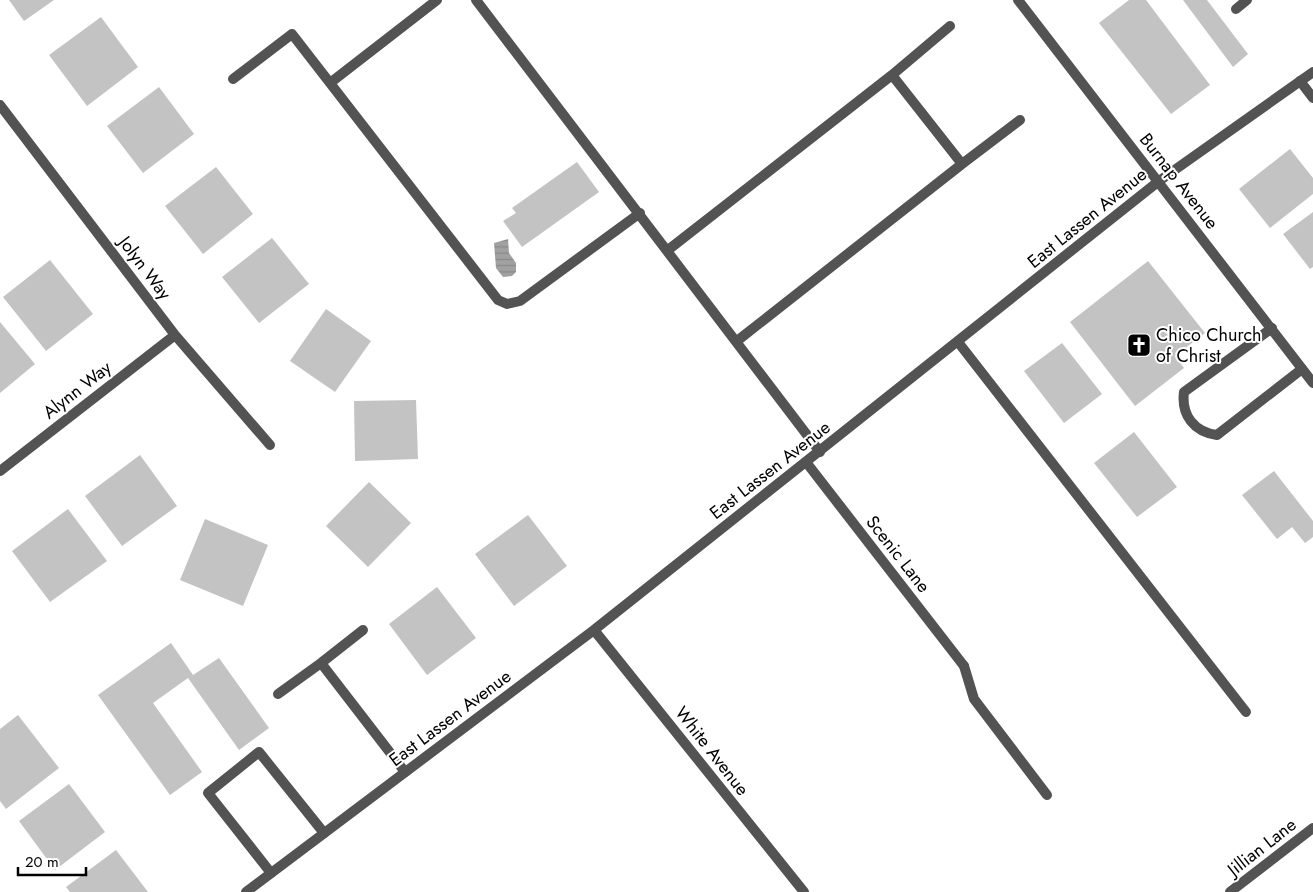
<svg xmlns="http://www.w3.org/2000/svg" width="1313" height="892" font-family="Jost,sans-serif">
<defs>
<pattern id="water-rules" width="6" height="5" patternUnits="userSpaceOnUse" patternTransform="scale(1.25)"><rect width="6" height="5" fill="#a1a1a1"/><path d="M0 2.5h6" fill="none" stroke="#898989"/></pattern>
</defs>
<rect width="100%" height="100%" fill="#fff"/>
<path fill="url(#water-rules)" d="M508,239L509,253L516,263V272L512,276L503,277L496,268L494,243Z"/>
<path fill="#c3c3c3" d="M9,0H54L24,21Z
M1129,0H1146L1210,85L1171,114L1099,23Z
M1183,0H1207L1248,54L1233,67Z
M101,17L138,67L87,106L49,55Z
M159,87L194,134L143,173L107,126Z
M1290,149L1313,178V194L1270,228L1239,189Z
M577,162L599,192L522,247L503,221L516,213L512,208Z
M216,167L253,214L203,254L165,206Z
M1313,212V267L1310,269L1283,234Z
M272,238L309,284L259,323L222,277Z
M50,260L93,314L46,351L3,297Z
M1148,261L1205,333L1175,356L1184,368L1135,406L1070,322Z
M326,309L371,341L335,392L290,361Z
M0,322L35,364L0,393Z
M1062,343L1102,394L1064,423L1024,371Z
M416,400L418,459L355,461L354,401Z
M1134,432L1177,487L1137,517L1094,463Z
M140,455L177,506L122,546L85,496Z
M1274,471L1313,521V537L1305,543L1292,527L1277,539L1242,495Z
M369,482L411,523L368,567L326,526Z
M68,509L107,561L50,602L12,551Z
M528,515L567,566L514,606L475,554Z
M205,519L268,545L243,606L180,580Z
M437,587L476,638L427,675L389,624Z
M171,643L193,675L219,658L269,728L239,750L188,678L153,703L202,772L170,795L98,695Z
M18,715L59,768L6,809L0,801V729Z
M69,784L105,832L55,870L19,821Z
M116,850L148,892H70L66,887Z"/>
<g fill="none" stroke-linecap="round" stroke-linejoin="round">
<path stroke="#535353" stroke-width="10" d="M437,0L330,83L498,300L507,304L520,301L640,213
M476,0L820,452
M892,75L950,26
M233,79L292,34L330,83
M1300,81L1313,98
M962,164L1020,120
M668,250L892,75L962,164L737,341
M1272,328L1184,392C1181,415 1194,432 1217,435L1302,369
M958,342L1246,712
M321,663L363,630
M964,666L974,699L1047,795
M278,694L321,663L405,772
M271,873L208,793L259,752L324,833
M1230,892L1313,828"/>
<path stroke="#535353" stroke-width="10" d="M1018,0L1313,383
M1236,9L1247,0
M0,105L175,335L270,445
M806,462L964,666
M0,471L175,335
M594,630L804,892
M246,892L594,630L1159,181L1313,72"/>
</g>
<defs>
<g id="church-square" transform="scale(1.25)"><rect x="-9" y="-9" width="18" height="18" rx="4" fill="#000" stroke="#fff"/><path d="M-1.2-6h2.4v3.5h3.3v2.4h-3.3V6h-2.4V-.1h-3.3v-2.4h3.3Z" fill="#fff"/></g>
</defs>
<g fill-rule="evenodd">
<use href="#church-square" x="1139" y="345"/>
</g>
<g text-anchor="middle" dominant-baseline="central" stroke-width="4" stroke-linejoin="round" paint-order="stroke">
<g font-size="18" fill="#000" stroke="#fff">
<text transform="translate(1179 181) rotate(52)">Burnap Avenue</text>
<text transform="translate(1087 218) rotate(-39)">East Lassen Avenue</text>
<text transform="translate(145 268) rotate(53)">Jolyn Way</text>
<text transform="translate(77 390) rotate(-38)">Alynn Way</text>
<text transform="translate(770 470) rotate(-38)">East Lassen Avenue</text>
<text transform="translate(898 554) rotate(52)">Scenic Lane</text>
<text transform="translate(450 718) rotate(-37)">East Lassen Avenue</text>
<text transform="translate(712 751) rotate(52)">White Avenue</text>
<text transform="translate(1262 847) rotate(-38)">Jillian Lane</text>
</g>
<g font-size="18" fill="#000" stroke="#fff" text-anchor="start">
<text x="1156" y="335">Chico Church<tspan x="1156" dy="21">of Christ</tspan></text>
</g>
</g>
<path d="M18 867v8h68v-8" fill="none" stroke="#000000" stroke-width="2.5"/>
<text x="25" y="867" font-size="15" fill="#000000" stroke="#ffffff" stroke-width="4" paint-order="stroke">20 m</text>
</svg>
